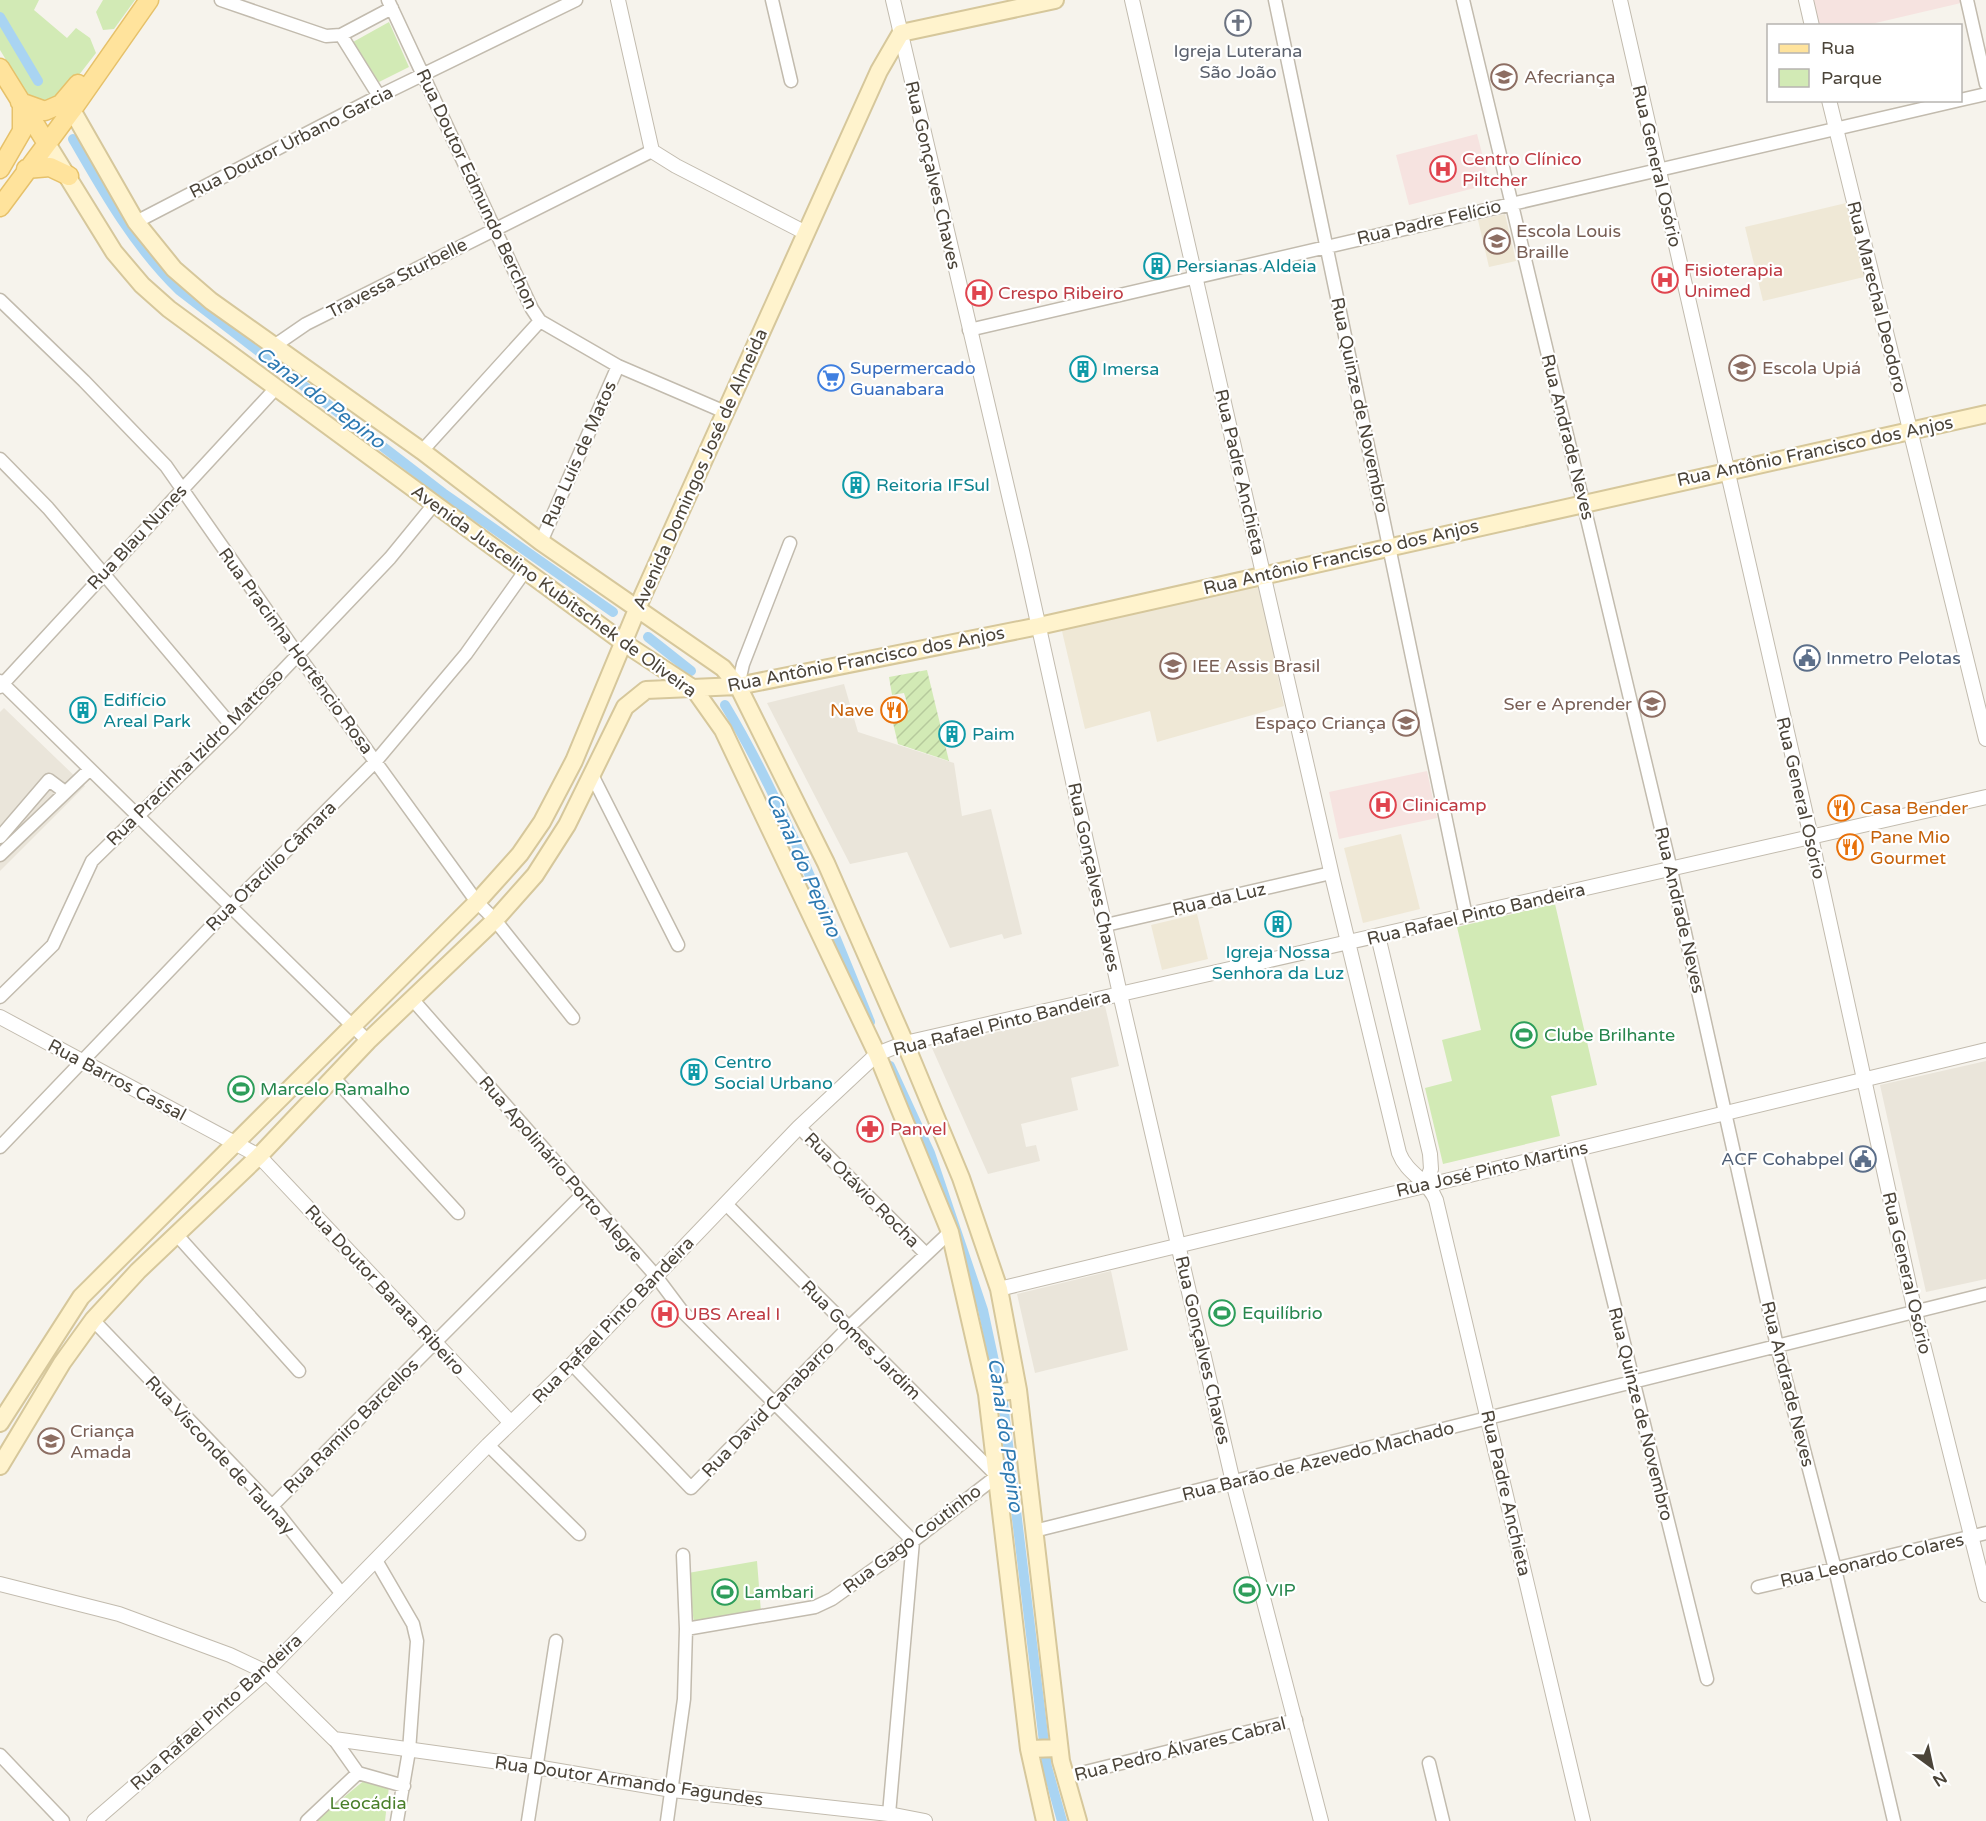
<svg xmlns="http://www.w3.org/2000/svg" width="1986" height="1821" font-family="'Varela Round',sans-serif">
<defs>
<pattern id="garden-furrows" width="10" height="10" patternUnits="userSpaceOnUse" patternTransform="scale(1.5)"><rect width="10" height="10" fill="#d2eab5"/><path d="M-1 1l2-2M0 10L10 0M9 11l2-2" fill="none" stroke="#b6ca9c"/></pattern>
</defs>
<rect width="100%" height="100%" fill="#f6f3ec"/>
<path fill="#eae5da" d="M844,684L858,732L954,763L962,816L991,809L1022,934L1004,939L1002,934L950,948L907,852L850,864L767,703Z
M4,708L85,786L0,871V712Z
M1105,1006L1119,1066L1071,1078L1078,1110L1021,1124L1026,1147L1036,1145L1040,1161L988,1174L932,1048Z
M1986,1061V1279L1926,1292L1880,1085Z
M1111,1271L1128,1350L1035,1373L1017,1294Z"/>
<path fill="#efe8d6" d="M1846,203L1864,277L1763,301L1745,227Z
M1505,214L1516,261L1489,267L1478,220Z
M1259,583L1284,706L1157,742L1150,711L1085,729L1061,627Z
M1401,834L1420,909L1363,923L1344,848Z
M1197,914L1208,959L1162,970L1151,925Z"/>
<path fill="#f6e3e0" d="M1813,0H1960L1961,3L1867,25L1818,26Z
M1477,134L1490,184L1409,205L1396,155Z
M1427,771L1437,818L1339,839L1329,792Z"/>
<path fill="#d2eab5" d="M0,0H39L34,10L67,38L76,28L90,38L96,53L58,102L33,104L0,50Z
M103,0H135L114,29L103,30L96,12Z
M389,22L409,67L379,82L353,42Z
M1555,904L1597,1085L1551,1096L1560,1136L1443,1164L1425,1088L1452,1081L1442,1040L1481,1030L1457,927Z
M757,1561L761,1612L694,1624L688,1573Z
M366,1779L389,1786L385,1821H315Z"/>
<path fill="url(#garden-furrows)" d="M927,670L949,761L898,744L893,723L899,721L897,713L909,710L904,693L892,695L889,677Z"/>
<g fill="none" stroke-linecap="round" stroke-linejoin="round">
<path stroke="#a9d4f2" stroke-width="10" d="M0,17L38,81
M73,139C104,193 134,246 179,290L443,493L613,612
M648,637L691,671
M725,705C785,805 826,915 870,1022
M890,1066L930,1153L983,1310L1003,1403L1047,1767L1062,1821"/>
<g stroke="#c2bbae" stroke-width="15">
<path id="minor" d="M221,0L326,36L341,35L392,8
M388,0L532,309L540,321L618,366L725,412
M772,0L791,81
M1275,0L1466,916
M1463,0L1671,870L1777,1346L1835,1569L1894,1821
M1967,0L1986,84
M341,35L379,96
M1960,100L1986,94
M136,222L379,96L576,0
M0,300L84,381L166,466L298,655L477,902L495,920L573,1018
M969,330L1960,100
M274,346L306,324L652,151
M422,451L540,321
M0,459L48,508L231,725
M541,542L618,366
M0,681L368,1041
M738,686L743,664L790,543
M0,687L276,388
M591,773L678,945
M0,837L49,780L65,792
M0,855L89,770
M1106,925L1331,873
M0,997L53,945L92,861L231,725L390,558L435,503
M413,1000L655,1275L682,1311L913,1541L889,1814
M334,1078L458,1213
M799,1127L925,1253
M0,1147L229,908L376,761L466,654L525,571
M1576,1149L1707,1679
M176,1234L299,1371
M93,1320L272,1506L342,1594
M572,1364L691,1488L849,1327L950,1232
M488,1445L579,1534
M272,1506L583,1194
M1034,1531L1986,1294
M377,1562L413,1624L417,1641L409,1751L397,1821
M1758,1587L1986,1533
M686,1629L815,1607L832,1599L913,1541L997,1476L726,1204
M334,1739L358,1773L404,1786
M0,1755L63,1821
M1429,1763L1443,1821
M1065,1777L1296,1720
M307,1821L358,1773
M528,1821L556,1641
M667,1821L684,1699L686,1629L683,1555"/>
</g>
<g stroke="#c2bbae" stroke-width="16">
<path id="tertiary" d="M618,0L652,151L676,166L806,233
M893,0L1022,551L1120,994L1233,1482L1321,1821
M1132,0L1333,880L1399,1153C1407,1174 1428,1180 1436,1200L1583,1821
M1620,0L1811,837L1915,1312L1986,1595
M1806,0L1812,26
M1829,100L1986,739
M1378,936L1430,1154L1431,1169L1426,1183
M0,1017L259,1156L511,1423
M999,1289L1986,1050
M0,1584L119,1614L230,1655L266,1672L334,1739L536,1767L672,1790L889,1814L925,1821
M94,1821L266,1672L488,1445L572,1364L799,1127L877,1054L905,1043L1986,797"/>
</g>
<g stroke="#d6c79b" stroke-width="20">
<path id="secondary" d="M72,110L136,222L174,269L211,301L422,451L541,542L723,668L738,686L826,863L905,1043L961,1178L999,1289L1018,1390L1061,1761L1078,1821
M46,142L114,252L142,285L169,309L624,643L694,689L723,730L877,1054L950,1232L987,1394L1029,1749L1045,1821
M987,1394L1018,1390
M0,1423L81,1297L477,902L520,854L542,822L574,761L643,595L879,71L901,33L1055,0
M0,1466L62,1363L93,1320L138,1271L259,1156L368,1041L495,920L535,875L567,825L625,707L646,690L738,686L1039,626L1986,414
M1029,1749L1059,1748"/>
</g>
<g stroke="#e6c16a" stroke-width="21">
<path id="primary" d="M0,68L46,142
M20,102L45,111L61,104L78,84
M0,169L22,131V105
M26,169L50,167L69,176
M0,207L72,110L149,0"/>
</g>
<use href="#minor" stroke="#fff" stroke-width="12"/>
<use href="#tertiary" stroke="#fff" stroke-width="14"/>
<use href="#secondary" stroke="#fff3cd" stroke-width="16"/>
<use href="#primary" stroke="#ffe39c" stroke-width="18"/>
</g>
<defs>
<g id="church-ring" transform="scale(1.35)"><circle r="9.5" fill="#fff" stroke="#6b7280" stroke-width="1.5"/><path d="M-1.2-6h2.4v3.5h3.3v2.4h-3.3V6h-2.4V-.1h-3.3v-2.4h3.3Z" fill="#6b7280"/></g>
<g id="school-ring" transform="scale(1.35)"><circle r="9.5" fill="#fff" stroke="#8d6e63" stroke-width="1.5"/><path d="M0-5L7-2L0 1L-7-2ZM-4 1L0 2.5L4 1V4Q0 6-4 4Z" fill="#8d6e63"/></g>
<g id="hospital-ring" transform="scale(1.35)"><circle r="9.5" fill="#fff" stroke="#e0444e" stroke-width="1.5"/><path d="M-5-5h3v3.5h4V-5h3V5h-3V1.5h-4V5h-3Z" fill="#e0444e"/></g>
<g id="building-ring" transform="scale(1.35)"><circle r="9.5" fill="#fff" stroke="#0f9aa8" stroke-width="1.5"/><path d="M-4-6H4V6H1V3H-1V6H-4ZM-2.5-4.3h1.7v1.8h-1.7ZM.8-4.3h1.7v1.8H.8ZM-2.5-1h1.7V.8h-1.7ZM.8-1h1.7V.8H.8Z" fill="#0f9aa8"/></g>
<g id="supermarket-ring" transform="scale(1.35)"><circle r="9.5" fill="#fff" stroke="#3f7fe0" stroke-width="1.5"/><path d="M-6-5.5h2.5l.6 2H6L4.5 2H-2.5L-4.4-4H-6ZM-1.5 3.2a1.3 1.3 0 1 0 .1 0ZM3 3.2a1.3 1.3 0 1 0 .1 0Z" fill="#3f7fe0"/></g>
<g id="civic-ring" transform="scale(1.35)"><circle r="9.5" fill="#fff" stroke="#5c6f8a" stroke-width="1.5"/><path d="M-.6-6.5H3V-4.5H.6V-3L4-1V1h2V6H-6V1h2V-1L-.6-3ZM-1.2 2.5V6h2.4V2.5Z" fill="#5c6f8a"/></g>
<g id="restaurant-ring" transform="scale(1.35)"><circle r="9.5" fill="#fff" stroke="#e8710a" stroke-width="1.5"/><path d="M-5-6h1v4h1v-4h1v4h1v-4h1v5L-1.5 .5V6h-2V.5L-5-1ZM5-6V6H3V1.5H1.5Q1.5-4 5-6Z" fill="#e8710a"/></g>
<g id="stadium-ring" transform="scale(1.35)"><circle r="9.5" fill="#fff" stroke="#2e9e5b" stroke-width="1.5"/><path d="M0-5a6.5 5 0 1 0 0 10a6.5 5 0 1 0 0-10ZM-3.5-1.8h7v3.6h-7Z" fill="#2e9e5b"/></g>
<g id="pharmacy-ring" transform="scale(1.35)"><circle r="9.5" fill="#fff" stroke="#e0444e" stroke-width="1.5"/><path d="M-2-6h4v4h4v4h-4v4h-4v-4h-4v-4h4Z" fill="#e0444e"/></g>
</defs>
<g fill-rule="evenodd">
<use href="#church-ring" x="1238" y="23"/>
<use href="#school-ring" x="1504" y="77"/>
<use href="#hospital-ring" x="1443" y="169"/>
<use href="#school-ring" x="1497" y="241"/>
<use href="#building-ring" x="1157" y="266"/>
<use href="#hospital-ring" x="1665" y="280"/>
<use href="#hospital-ring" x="979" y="293"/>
<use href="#school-ring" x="1742" y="368"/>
<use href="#building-ring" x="1083" y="369"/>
<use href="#supermarket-ring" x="831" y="378"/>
<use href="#building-ring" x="856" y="485"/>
<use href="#civic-ring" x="1807" y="658"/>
<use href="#school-ring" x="1173" y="666"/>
<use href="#school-ring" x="1652" y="704"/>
<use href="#building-ring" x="83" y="710"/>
<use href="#restaurant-ring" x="894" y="710"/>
<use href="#school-ring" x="1406" y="723"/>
<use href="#building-ring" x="952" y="734"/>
<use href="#hospital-ring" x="1383" y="805"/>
<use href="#restaurant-ring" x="1841" y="808"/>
<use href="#restaurant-ring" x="1850" y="847"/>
<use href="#building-ring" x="1278" y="924"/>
<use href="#stadium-ring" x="1524" y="1035"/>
<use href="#building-ring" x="694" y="1072"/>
<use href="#stadium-ring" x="241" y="1089"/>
<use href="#pharmacy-ring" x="870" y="1129"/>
<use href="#civic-ring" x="1863" y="1159"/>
<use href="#stadium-ring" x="1222" y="1313"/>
<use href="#hospital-ring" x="665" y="1314"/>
<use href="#school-ring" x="51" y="1441"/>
<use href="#stadium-ring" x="1247" y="1590"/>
<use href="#stadium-ring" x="725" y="1592"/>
</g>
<g text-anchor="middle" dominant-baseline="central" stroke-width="4.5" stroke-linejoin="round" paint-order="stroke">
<g font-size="18" fill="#5b616d" stroke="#fff">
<text x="1238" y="51">Igreja Luterana<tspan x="1238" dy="21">São João</tspan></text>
</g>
<g font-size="18" fill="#785e54" stroke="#fff" text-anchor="start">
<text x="1524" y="77">Afecriança</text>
<text x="1516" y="231">Escola Louis<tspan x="1516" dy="21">Braille</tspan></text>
<text x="1762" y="368">Escola Upiá</text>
<text x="1192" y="666">IEE Assis Brasil</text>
<text x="1632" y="704" text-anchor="end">Ser e Aprender</text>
<text x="1386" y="723" text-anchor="end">Espaço Criança</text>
<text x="70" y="1431">Criança<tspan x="70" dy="21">Amada</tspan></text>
</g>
<g font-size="18" fill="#4b4439" stroke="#fff">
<text transform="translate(291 142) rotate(-27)">Rua Doutor Urbano Garcia</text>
<text transform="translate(1657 166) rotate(77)">Rua General Osório</text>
<text transform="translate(933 175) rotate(77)">Rua Gonçalves Chaves</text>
<text transform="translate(477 189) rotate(65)">Rua Doutor Edmundo Berchon</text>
<text transform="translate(1429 222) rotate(-13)">Rua Padre Felício</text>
<text transform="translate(397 278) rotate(-27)">Travessa Sturbelle</text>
<text transform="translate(1877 297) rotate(76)">Rua Marechal Deodoro</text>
<text transform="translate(1360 405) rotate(78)">Rua Quinze de Novembro</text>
<text transform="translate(1568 437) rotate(76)">Rua Andrade Neves</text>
<text transform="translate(1815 451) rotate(-12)">Rua Antônio Francisco dos Anjos</text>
<text transform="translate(579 454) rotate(-66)">Rua Luís de Matos</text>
<text transform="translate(700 469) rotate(-66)">Avenida Domingos José de Almeida</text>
<text transform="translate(1240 472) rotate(77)">Rua Padre Anchieta</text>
<text transform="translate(137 537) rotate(-47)">Rua Blau Nunes</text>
<text transform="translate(1341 557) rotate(-13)">Rua Antônio Francisco dos Anjos</text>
<text transform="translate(554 591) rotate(36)">Avenida Juscelino Kubitschek de Oliveira</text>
<text transform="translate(296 651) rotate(54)">Rua Pracinha Hortêncio Rosa</text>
<text transform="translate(866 659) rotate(-11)">Rua Antônio Francisco dos Anjos</text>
<text transform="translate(195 757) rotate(-45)">Rua Pracinha Izidro Mattoso</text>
<text transform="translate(1801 798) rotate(77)">Rua General Osório</text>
<text transform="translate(271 866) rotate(-45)">Rua Otacílio Câmara</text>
<text transform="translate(1094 877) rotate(78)">Rua Gonçalves Chaves</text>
<text transform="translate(1219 899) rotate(-13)">Rua da Luz</text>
<text transform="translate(1680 910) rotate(77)">Rua Andrade Neves</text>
<text transform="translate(1476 914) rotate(-13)">Rua Rafael Pinto Bandeira</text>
<text transform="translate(1002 1023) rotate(-14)">Rua Rafael Pinto Bandeira</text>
<text transform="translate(117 1080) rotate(28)">Rua Barros Cassal</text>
<text transform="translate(561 1169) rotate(49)">Rua Apolinário Porto Alegre</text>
<text transform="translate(1492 1169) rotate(-13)">Rua José Pinto Martins</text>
<text transform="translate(862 1190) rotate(45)">Rua Otávio Rocha</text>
<text transform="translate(1907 1273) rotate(77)">Rua General Osório</text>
<text transform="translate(385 1290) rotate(47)">Rua Doutor Barata Ribeiro</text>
<text transform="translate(613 1320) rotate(-46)">Rua Rafael Pinto Bandeira</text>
<text transform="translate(861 1340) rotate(45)">Rua Gomes Jardim</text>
<text transform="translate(1203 1350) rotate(77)">Rua Gonçalves Chaves</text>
<text transform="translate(1788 1384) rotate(76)">Rua Andrade Neves</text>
<text transform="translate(768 1409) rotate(-46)">Rua David Canabarro</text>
<text transform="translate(1641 1414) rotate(76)">Rua Quinze de Novembro</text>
<text transform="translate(351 1426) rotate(-45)">Rua Ramiro Barcellos</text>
<text transform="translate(220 1455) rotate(47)">Rua Visconde de Taunay</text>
<text transform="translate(1318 1461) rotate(-14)">Rua Barão de Azevedo Machado</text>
<text transform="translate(1506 1493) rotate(77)">Rua Padre Anchieta</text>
<text transform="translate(912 1539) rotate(-37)">Rua Gago Coutinho</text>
<text transform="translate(1872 1560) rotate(-13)">Rua Leonardo Colares</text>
<text transform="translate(216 1712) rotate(-42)">Rua Rafael Pinto Bandeira</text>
<text transform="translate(1180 1749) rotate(-14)">Rua Pedro Álvares Cabral</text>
<text transform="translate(629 1781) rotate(8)">Rua Doutor Armando Fagundes</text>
</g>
<g font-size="18" fill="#be3a42" stroke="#fff" text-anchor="start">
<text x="1462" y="159">Centro Clínico<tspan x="1462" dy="21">Piltcher</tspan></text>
<text x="1684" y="270">Fisioterapia<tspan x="1684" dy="21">Unimed</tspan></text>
<text x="998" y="293">Crespo Ribeiro</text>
<text x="1402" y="805">Clinicamp</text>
<text x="890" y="1129">Panvel</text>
<text x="684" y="1314">UBS Areal I</text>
</g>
<g font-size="18" fill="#0d838f" stroke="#fff" text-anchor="start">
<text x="1176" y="266">Persianas Aldeia</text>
<text x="1102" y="369">Imersa</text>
<text x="876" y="485">Reitoria IFSul</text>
<text x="103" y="700">Edifício<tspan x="103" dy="21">Areal Park</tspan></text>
<text x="972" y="734">Paim</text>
<text x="1278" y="952" text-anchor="middle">Igreja Nossa<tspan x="1278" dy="21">Senhora da Luz</tspan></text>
<text x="714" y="1062">Centro<tspan x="714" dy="21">Social Urbano</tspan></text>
</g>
<g font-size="18" fill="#366cbe" stroke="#fff" text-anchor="start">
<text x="850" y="368">Supermercado<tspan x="850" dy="21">Guanabara</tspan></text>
</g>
<g font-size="18" fill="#4e5e75" stroke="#fff" text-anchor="start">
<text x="1826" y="658">Inmetro Pelotas</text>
<text x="1844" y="1159" text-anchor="end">ACF Cohabpel</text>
</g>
<g font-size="18" fill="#c56008" stroke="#fff" text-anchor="start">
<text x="874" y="710" text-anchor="end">Nave</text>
<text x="1860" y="808">Casa Bender</text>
<text x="1870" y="837">Pane Mio<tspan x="1870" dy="21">Gourmet</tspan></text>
</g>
<g font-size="18" fill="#27864d" stroke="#fff" text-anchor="start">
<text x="1544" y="1035">Clube Brilhante</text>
<text x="260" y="1089">Marcelo Ramalho</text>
<text x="1242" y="1313">Equilíbrio</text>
<text x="1266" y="1590">VIP</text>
<text x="744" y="1592">Lambari</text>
</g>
<g font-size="18" fill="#4a7f2a" stroke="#fff">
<text x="368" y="1803">Leocádia</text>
</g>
<g font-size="20" font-style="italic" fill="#2e7ab2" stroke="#fff">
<text transform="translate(320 398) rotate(37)">Canal do Pepino</text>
<text transform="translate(803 865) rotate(66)">Canal do Pepino</text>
<text transform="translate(1005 1435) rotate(82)">Canal do Pepino</text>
</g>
</g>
<rect x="1767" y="24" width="195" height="78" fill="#ffffff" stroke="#b7b4b0" stroke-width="1.5"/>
<rect x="1779" y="44" width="30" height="9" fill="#ffe39c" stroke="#b7b4b0" stroke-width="1.5"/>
<text x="1821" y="54" font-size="18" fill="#4b4439">Rua</text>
<rect x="1779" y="69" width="30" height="18" fill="#d2eab5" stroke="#b7b4b0" stroke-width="1.5"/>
<text x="1821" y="84" font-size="18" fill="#4b4439">Parque</text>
<g transform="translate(1932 1767) rotate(147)" stroke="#ffffff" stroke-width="4.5" paint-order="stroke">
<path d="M0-4.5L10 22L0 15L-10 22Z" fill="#4b4439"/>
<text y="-9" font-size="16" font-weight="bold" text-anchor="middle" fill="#4b4439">N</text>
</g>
</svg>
